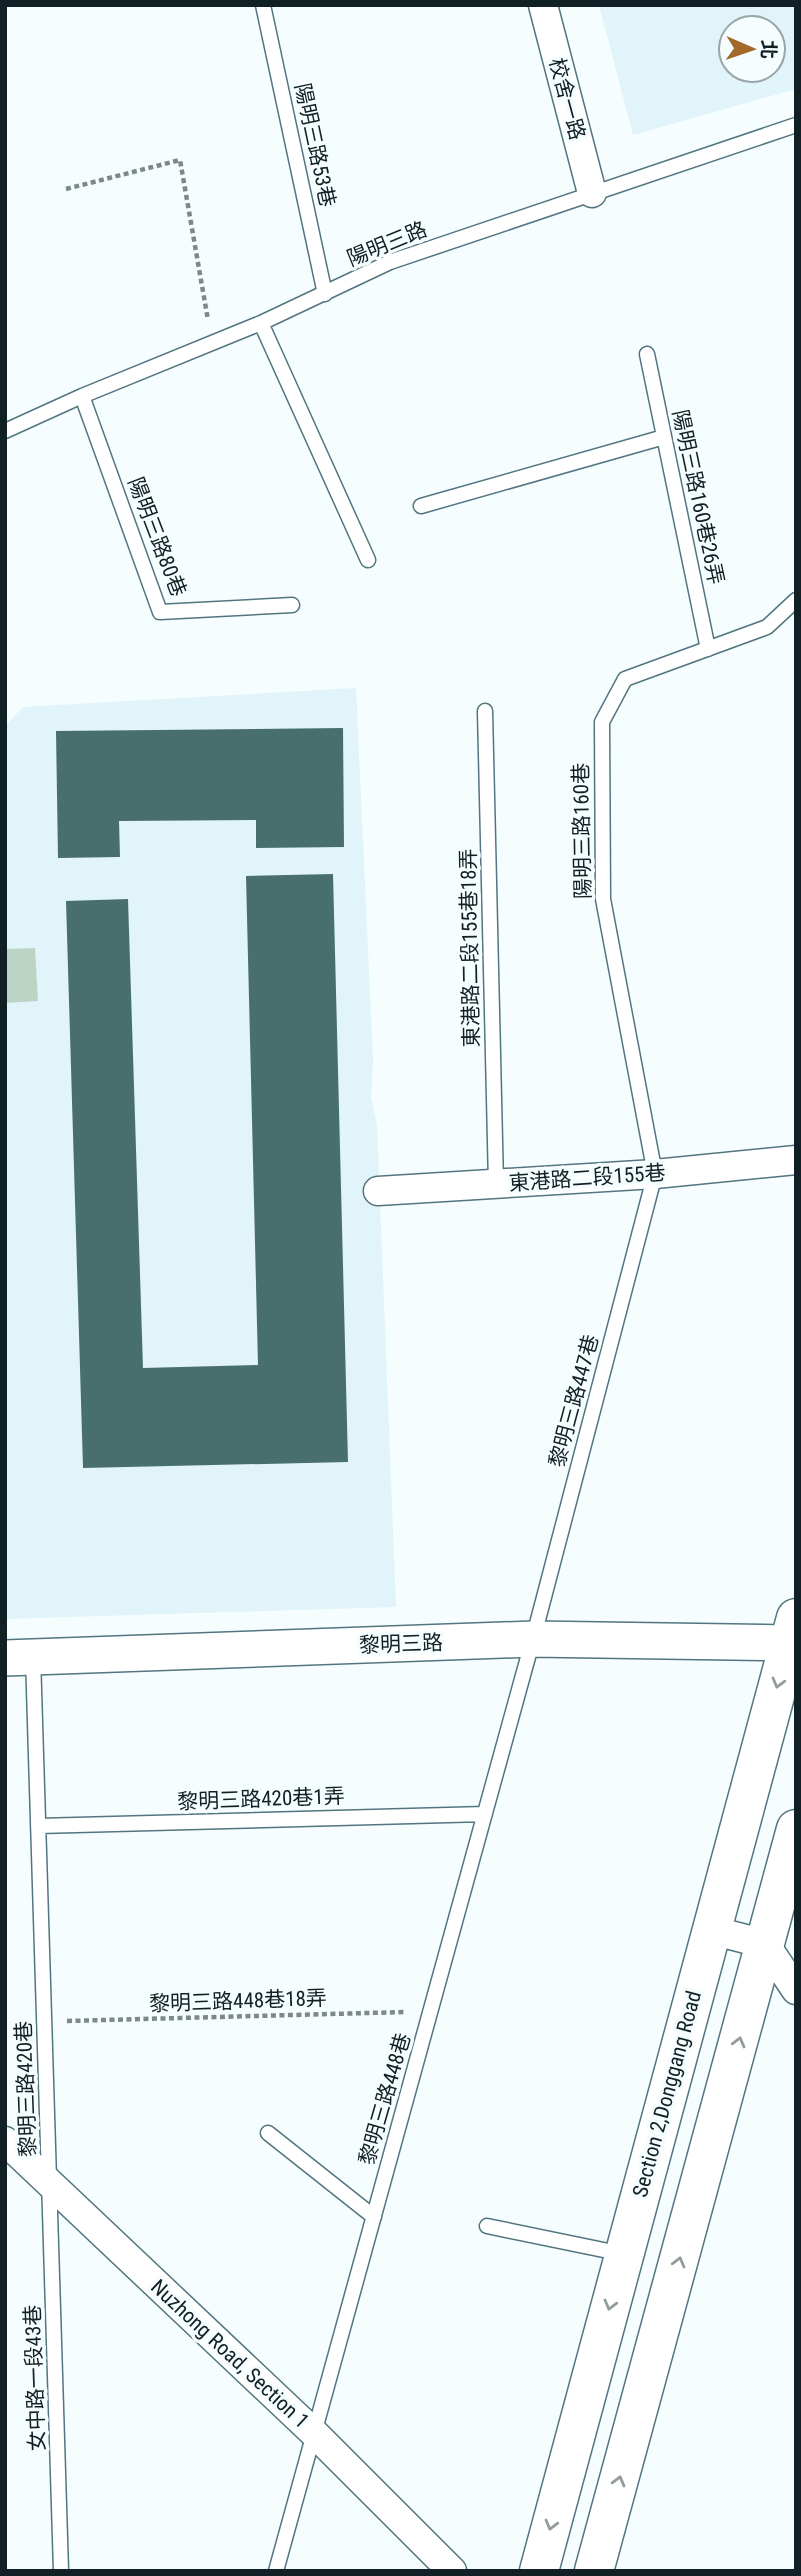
<svg xmlns="http://www.w3.org/2000/svg" width="801" height="2576" font-family="'Roboto Condensed','Noto Sans TC',sans-serif">
<rect width="100%" height="100%" fill="#f5fdff"/>
<path fill="#e1f4fa" fill-rule="evenodd" d="M599,5H796V89L633,135ZM731,28H773V70H731Z
M356,688L373,1059L371,1098L377,1125L396,1607L5,1619V726L23,707Z"/>
<path fill="#bcd4c5" d="M35,948L38,1001L5,1003V949Z"/>
<path fill="#496f6c" d="M343,728L344,847L256,848V820L119,821L120,857L58,858L56,731Z
M333,874L348,1462L83,1468L66,901L128,899L143,1368L258,1365L246,876Z"/>
<g fill="none" stroke-linecap="round" stroke-linejoin="round">
<g stroke="#527580" stroke-width="17">
<path id="service" d="M263,5L325,294
M261,323L368,560
M647,354L708,649
M82,396L160,612L292,605
M5,431L82,396L261,323L390,262L796,125
M421,506L664,437
M485,711L496,1184
M33,1657L61,2571
M38,1826L485,1814
M268,2133L374,2217
M487,2226L623,2254
M276,2571L533,1639L655,1174L603,899L602,722L625,679L767,627L796,600"/>
</g>
<g stroke="#527580" stroke-width="31">
<path id="minor" d="M543,5L592,193
M378,1191L655,1174L796,1160
M711,1930L765,1944L796,1990
M5,2141L313,2432L452,2571"/>
</g>
<g stroke="#527580" stroke-width="38">
<path id="tertiary" d="M5,1658L533,1639L789,1643L796,1645"/>
</g>
<g stroke="#527580" stroke-width="41">
<path id="primary" d="M539,2571L796,1618
M594,2571L796,1829"/>
</g>
<path stroke="#7c888b" stroke-width="4.5" stroke-dasharray="5 3.5" stroke-linecap="butt" d="M66,189L180,160L208,320
M67,2021L405,2012"/>
<use href="#service" stroke="#fff" stroke-width="14"/>
<use href="#minor" stroke="#fff" stroke-width="28"/>
<use href="#tertiary" stroke="#fff" stroke-width="35"/>
<use href="#primary" stroke="#fff" stroke-width="38"/>
</g>
<defs><path id="oneway-chevron" d="M-2-3.5L2.5 0L-2 3.5" fill="none" stroke-width="1.6" stroke-linecap="round" stroke-linejoin="round" transform="scale(1.75)"/></defs>
<g stroke="#949b9c">
<use href="#oneway-chevron" transform="translate(778 1683) rotate(105)"/>
<use href="#oneway-chevron" transform="translate(739 2042) rotate(-75)"/>
<use href="#oneway-chevron" transform="translate(679 2262) rotate(-75)"/>
<use href="#oneway-chevron" transform="translate(610 2305) rotate(105)"/>
<use href="#oneway-chevron" transform="translate(619 2481) rotate(-75)"/>
<use href="#oneway-chevron" transform="translate(551 2525) rotate(105)"/>
</g>
<g text-anchor="middle" dominant-baseline="central" stroke-width="7" stroke-linejoin="round" paint-order="stroke">
<g font-size="21" fill="#112024" stroke="#f5fdff">
<text transform="translate(567 99) rotate(75)">校舍一路</text>
<text transform="translate(315 145) rotate(78)">陽明三路53巷</text>
<text transform="translate(387 244) rotate(-22)">陽明三路</text>
<text transform="translate(698 497) rotate(78)">陽明三路160巷26弄</text>
<text transform="translate(157 537) rotate(69)">陽明三路80巷</text>
<text transform="translate(582 831) rotate(-91)">陽明三路160巷</text>
<text transform="translate(470 948) rotate(-91)">東港路二段155巷18弄</text>
<text transform="translate(587 1178) rotate(-4)">東港路二段155巷</text>
<text transform="translate(574 1401) rotate(-75)">黎明三路447巷</text>
<text transform="translate(401 1644) rotate(-2)">黎明三路</text>
<text transform="translate(261 1799) rotate(-2)">黎明三路420巷1弄</text>
<text transform="translate(238 2001) rotate(-2)">黎明三路448巷18弄</text>
<text transform="translate(26 2089) rotate(-92)">黎明三路420巷</text>
<text transform="translate(667 2094) rotate(-75)">Section 2,Donggang Road</text>
<text transform="translate(385 2099) rotate(-74)">黎明三路448巷</text>
<text transform="translate(230 2354) rotate(43)">Nuzhong Road, Section 1</text>
<text transform="translate(35 2378) rotate(-92)">女中路一段43巷</text>
</g>
</g>
<rect width="801" height="2576" fill="none" stroke="#112024" stroke-width="14"/>
<g transform="translate(752 49) rotate(92)"><circle r="33" fill="#f5fdff" stroke="#9aa5a7" stroke-width="2"/>
<path d="M0-5L12 26L0 18L-12 26Z" fill="#a36928"/>
<text y="-10" font-size="19" font-weight="bold" text-anchor="middle" fill="#112024">北</text>
</g>
</svg>
